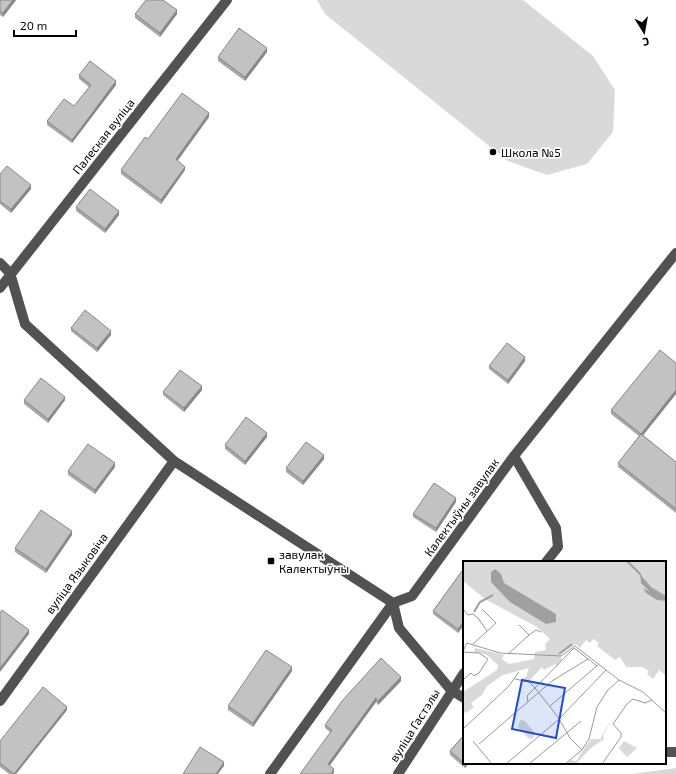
<svg xmlns="http://www.w3.org/2000/svg" width="676" height="774" font-family="'Exo 2',sans-serif">
<rect width="100%" height="100%" fill="#fff"/>
<path fill="#d9d9d9" d="M317,0H523L593,56L615,90L613,132L587,164L547,175L508,161L325,14Z
M676,768V774H632Z"/>
<g fill="none" stroke-linecap="round" stroke-linejoin="round">
<path stroke="#525252" stroke-width="10" d="M0,263L10,273L25,324L174,461L393,603
M0,288L227,0
M514,456L556,528L558,547L546,562
M393,603L399,628L451,690L464,698
M0,701L174,461
M665,752H676
M270,774L393,603L412,596L514,456L676,253
M398,774L464,673"/>
</g>
<path fill="#a7a7a7" d="M0,0H16L3,17L0,15Z
M135,14H177L160,37L135,18Z
M267,52L245,81L218,61V57Z
M79,75L116,85L72,143L47,125V121L74,106L89,87L79,79Z
M209,117L177,161L185,170L161,204L121,174V170L148,139Z
M0,174L31,189L11,213L0,204Z
M76,207L119,215L105,233L76,211Z
M71,328L111,335L97,352L71,331Z
M525,361L508,384L489,369V366Z
M676,363V394L643,435L676,462V513L618,467V463L639,436L611,414V410Z
M202,390L184,412L163,395V392Z
M24,400H65L48,423L24,404Z
M267,437L245,465L225,449V445Z
M324,459L303,485L286,472V468Z
M115,467L95,494L68,475V471Z
M456,502L436,532L413,517V514Z
M72,535L46,573L15,552V548Z
M462,571L458,633L433,614V611Z
M292,671L253,727L228,710V706Z
M401,681L378,705L376,702L330,765L334,772L333,774H300L331,733L325,728V725Z
M67,710L16,774H9L0,767V741Z
M464,735V763H469L465,768L450,755V751Z"/>
<path fill="#888" d="M13,0H16L3,17V13Z
M177,10V14L160,37V33Z
M267,48V52L245,81V77Z
M116,81V85L72,143V140Z
M209,113V117L176,163V159Z
M185,167V170L161,204V200Z
M31,185V189L11,213V209Z
M119,211V215L105,233V229Z
M111,331V335L97,352V348Z
M525,357V361L508,384V380Z
M202,386V390L184,412V408Z
M676,390V394L641,438V434Z
M65,397V400L48,423V419Z
M267,433V437L245,465V461Z
M324,455V459L303,485V481Z
M115,463V467L95,494V490Z
M456,498V502L436,532V528Z
M72,531V535L46,573V569Z
M464,621V625L458,633V629Z
M29,630V634L0,672V668Z
M292,667V671L253,727V723Z
M401,677V681L378,705V701Z
M376,698V702L328,768V764Z
M67,707V710L16,774H14Z
M224,762V766L218,774H216Z
M466,763H469L465,768V764Z
M334,769V772L333,774H331Z"/>
<path fill="#c2c2c2" stroke="#888" d="M0,0H13L3,13L0,11Z
M146,0H163L177,10L160,33L135,14Z
M239,28L267,48L245,77L218,57Z
M90,61L116,81L72,140L47,121L64,99L74,106L91,85L79,75Z
M182,93L209,113L176,159L185,167L161,200L121,170L145,137L148,139Z
M7,166L31,185L11,209L0,201V174Z
M90,189L119,211L105,229L76,207Z
M85,310L111,331L97,348L71,328Z
M507,343L525,357L508,380L489,366Z
M660,350L676,363V390L641,434L611,410Z
M180,370L202,386L184,408L163,392Z
M41,378L65,397L48,419L24,400Z
M246,417L267,433L245,461L225,445Z
M641,434L676,462V509L618,463Z
M306,442L324,455L303,481L286,468Z
M88,444L115,463L95,490L68,471Z
M434,483L456,498L436,528L413,514Z
M41,510L72,531L46,569L15,548Z
M462,571L464,572V621L458,629L433,611Z
M2,610L29,630L0,668V613Z
M266,650L292,667L253,723L228,706Z
M381,658L401,677L378,701L376,698L328,764L334,769L331,774H300L332,730L325,725L342,701Z
M43,687L67,707L14,774L0,763V741Z
M464,735V763L450,751Z
M200,747L224,762L216,774H183Z"/>
<g fill="#000" stroke="#fff" stroke-width="1.5">
<circle cx="493" cy="152" r="4"/>
<rect x="267" y="557" width="8" height="8" rx="2"/>
</g>
<g text-anchor="middle" dominant-baseline="central" stroke-width="3.5" stroke-linejoin="round" paint-order="stroke">
<g font-size="12" fill="#000" stroke="#fff">
<text transform="translate(103 136) rotate(-52)">Палеская вуліца</text>
<text transform="translate(461 507) rotate(-54)">Калектыўны завулак</text>
<text transform="translate(76 573) rotate(-54)">вуліца Языковіча</text>
<text transform="translate(414 725) rotate(-58)">вуліца Гастэлы</text>
</g>
<g font-size="12" fill="#000" stroke="#fff" text-anchor="start">
<text x="501" y="152">Школа №5</text>
<text x="279" y="554">завулак<tspan x="279" dy="14">Калектыўны</tspan></text>
</g>
</g>
<g transform="translate(463 561)">
<rect width="203" height="203" fill="#fff"/>
<path d="M0,0H203V115L196,109L190,118L184,113L186,110L179,106H163L157,96L152,99L134,85L136,82L130,78L127,82L123,79L117,87L113,83L97,94L99,99L94,105L92,103L81,109L79,106L66,120L57,119L63,116L66,107L40,114L24,125L19,134L8,142L11,146L3,152L0,150V131L34,109L35,104L24,94L11,91L12,87L41,94L39,98L46,103L71,98L72,91L83,89L82,83L87,78L74,66L22,38L0,20ZM151,155L140,174L141,178L128,187L113,203H103L108,199L113,200L128,178H138L139,174ZM57,159L62,160L72,172L70,178L65,177L55,166ZM161,180L174,187L164,196L156,187Z" fill="#d9d9d9"/>
<path d="M32,8L38,13L41,22L93,53V61L83,63L47,41L28,21V11ZM177,13L188,26L203,35V40L194,39L183,32L180,27L187,31L178,22Z" fill="#a0a0a0"/>
<path fill="none" stroke="#a0a0a0" stroke-width="2" d="M164,0L178,14M11,51L17,41L30,34M96,93L109,83"/>
<path fill="none" stroke="#999" stroke-width="1" d="M0,48L5,54L10,53L15,57L24,70M66,74L73,69L78,71M10,83L33,62L19,48M0,90L4,82L37,92L98,95L112,85L156,119L180,131L203,152M0,91L16,92L25,98L16,112L11,115L8,112L0,119M45,93L66,74L56,64M52,118L66,121L72,127L95,156L107,177L119,189M65,141L64,135L111,87L134,105M87,145L135,104M0,168L45,126L56,111M10,180L29,203M16,183L89,120L125,98M43,203L95,159L143,109M66,203L118,160M102,203L119,189L126,178L134,146L144,130L156,119M139,203L158,176V172L150,163L164,143L170,138L182,142L189,139"/>
<path fill="#1d4ed8" fill-opacity="0.15" stroke="#1d4ed8" stroke-width="2" d="M59,119L102,127L93,177L49,168Z"/>
<rect width="203" height="203" fill="none" stroke="#000" stroke-width="2"/>
</g>
<g transform="translate(644 32) rotate(169)" stroke="#ffffff" stroke-width="3" paint-order="stroke">
<path d="M0-3L7 15L0 10L-7 15Z" fill="#000000"/>
<text y="-6" font-size="11" font-weight="bold" text-anchor="middle" fill="#000000">С</text>
</g>
<path d="M14 30v6h62v-6" fill="none" stroke="#000000" stroke-width="2"/>
<text x="20" y="30" font-size="12" fill="#000000" stroke="#ffffff" stroke-width="3" paint-order="stroke">20 m</text>
</svg>
